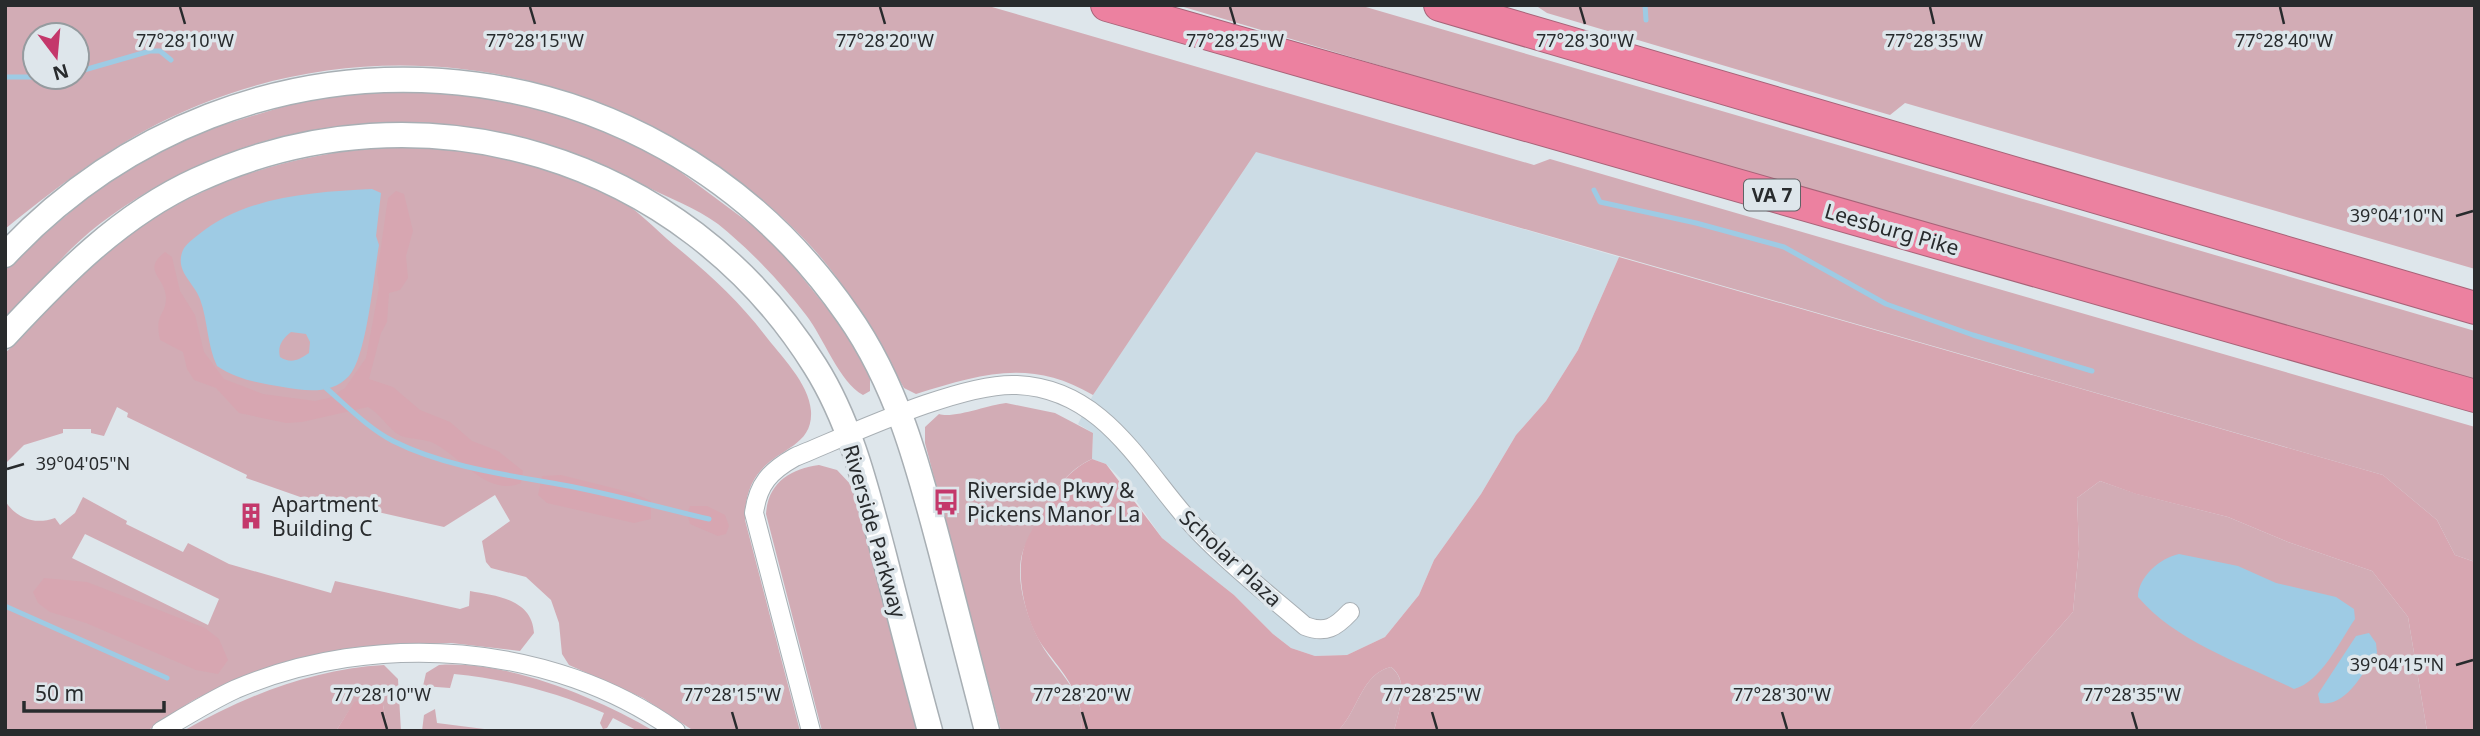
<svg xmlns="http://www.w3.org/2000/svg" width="2480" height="736" font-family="'Noto Sans',sans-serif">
<rect width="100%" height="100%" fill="#dee6eb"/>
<path fill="#ccdce5" d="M1255,151L1619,257L1578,350L1546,401L1516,435L1481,494L1434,560L1419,595L1385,637L1347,655L1315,656L1291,648L1273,634L1234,595L1162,538L1121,479L1106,464L1092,459L1093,433L1078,424L1093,395Z"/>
<path fill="#d2acb5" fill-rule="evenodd" d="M5,5H985L1534,165L1550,159L2475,427V562L2455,555L2437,520L2383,475L1256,152L1093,395C1030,358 981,374 916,394L904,388C874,337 848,284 806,241C649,78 411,19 199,105C126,134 66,180 5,229ZM35,35H77V77H35Z
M1177,5H1359L2475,331V379L1529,110Z
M1535,5H2475V269L1905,103L1890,115L1547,13Z
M450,91L567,115L663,159L772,240L848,334L870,375V391L863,395C839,382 824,338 806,315C781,282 750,250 718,224C696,208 667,197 643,185C485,106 313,98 156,187C126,204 95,225 71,249C48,272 29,297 5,319V271L14,260L108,180L183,137L328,93Z
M386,146C412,147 439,147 465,150C514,156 568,173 612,195C634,206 655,229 674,245C707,272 738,300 764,334C780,355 809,383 811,411C814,461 744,443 745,520L800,731H694L643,698L569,665L562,654L559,623L551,600L526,577L491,568L486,562L482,541L510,521L495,495L444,527L347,505L343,512L246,478L247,475L127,417L128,413L117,407L104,436L91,433V429H63V433L24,445L5,464V353C35,327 58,295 87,269C177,189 268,158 386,146Z
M1006,403L1055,413L1093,433L1092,459C1066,471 1053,492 1040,518C1035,528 1027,540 1023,551C1014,578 1027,617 1039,640C1054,670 1088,692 1081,731H1001L925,443V427L939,414C953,419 988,405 1006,403Z
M819,465L837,470L854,488L917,731H822L766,514C768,482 791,469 819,465Z
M2100,481L2137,494L2228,517L2288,542L2372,571L2408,617L2427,731H1968L2073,612L2079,549L2077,498Z
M83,497L127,521L126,524L183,552L188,543L229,564L331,593L335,581L460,609L469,606L470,591C497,596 532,599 534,633L520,651L451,643L357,647L299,658L227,683L192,701L147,731H5V501C17,519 35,525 55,518L60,525L75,513ZM85,534L219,599L208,625L72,558Z
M384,665L398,679L401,731H388L383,705L354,703L336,731H183C245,696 312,669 384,665Z
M439,665C507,660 596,697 654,731H638L613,718L607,728L603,729L600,723L604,713C556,692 506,679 454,674L450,688L423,686L426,673Z
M1391,667C1410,682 1399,710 1394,731H1338C1358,711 1362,673 1391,667Z
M435,709L437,723L500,731H422L424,715Z"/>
<path fill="#d7a6b1" d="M396,191L404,194L413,231L406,256L408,278L400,290L389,293L387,322L381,333L369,379L393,387L420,410L450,422L472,441L498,451L523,471L521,483C490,497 463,460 437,445C425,437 407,441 396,433C385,424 380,414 368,407L302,422L286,423L239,413L216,388L194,380L187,369L183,352L160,340C154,312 166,317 166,297C165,277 141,271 165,252L172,257L180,291L195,315L204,352L224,379L263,394L315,401L329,398L345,388L366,358L379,288L377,274L388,198Z
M1619,257L2383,475L2437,520L2455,555L2475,562V731H2427L2408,617L2372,571L2288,542L2228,517L2136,494L2100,481L2077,498L2079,549L2073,612L1968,731H1394C1399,710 1410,681 1391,667C1362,673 1358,711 1338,731H1081C1087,696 1060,670 1042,645C1026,621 1016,579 1023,551C1027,536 1035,526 1042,513C1056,489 1067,471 1092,459L1106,464L1162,538L1234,595L1273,634L1291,648L1315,656L1347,655L1385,637L1419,595L1434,560L1481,494L1516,435L1546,401L1578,350Z
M561,475L633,493L651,501V519L634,523L547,503L538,495L542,476Z
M690,506H707L725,515L729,526L726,534L718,536L690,524L687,514Z
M44,578L87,582L205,628L219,639L228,660L218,674L196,670L86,623L50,612L38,603L33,592Z
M375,696L383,705L388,731H336L354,702Z"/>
<path fill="#9ecbe4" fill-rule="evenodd" d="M372,189L381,193L376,236L379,245C374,273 367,356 349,376C331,395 306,391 283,387C259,383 238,380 217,366C207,345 208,321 200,299C194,282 174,271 183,250C186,244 193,239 198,235C245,196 313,192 372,189ZM291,332L306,334L310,342L309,353C299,360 291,364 280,357C277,346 283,338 291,332Z
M2179,554L2238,566L2276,583L2336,597L2354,609L2355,619C2340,641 2321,682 2294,689C2242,663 2176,642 2138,597C2138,577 2160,558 2179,554Z
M2369,633L2376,643L2377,653C2363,672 2346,708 2320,703L2318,694L2356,636Z"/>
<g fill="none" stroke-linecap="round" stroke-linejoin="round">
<path stroke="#9ecbe4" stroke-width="5" d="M1645,5L1646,20
M77,72L150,51H160L171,60
M5,77H43
M1594,190L1600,202L1696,223L1784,247L1886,304L1973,335L2092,371
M326,388C348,407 368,428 393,441C445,467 507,475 563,485C612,494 661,508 709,519
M5,606L167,678"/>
<g stroke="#a8afb4" stroke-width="20">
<path id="minor" d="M161,731C186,716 210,701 236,689C375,630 552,642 676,731
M811,731L754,513C758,484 770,471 795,457C849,435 961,382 1017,385C1109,389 1145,477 1201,534C1233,567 1270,596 1305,626C1326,634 1336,627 1350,612"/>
</g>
<g stroke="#a8afb4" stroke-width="27">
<path id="secondary" d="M5,255C244,0 648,26 848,315C898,386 919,469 941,552C956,611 972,671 987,731
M5,336C62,275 120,215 197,180C422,77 684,156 815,366C851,423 867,491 884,555C899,614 914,672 930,731"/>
</g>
<g stroke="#a76378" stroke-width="34">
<path id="motorway" d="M1107,5L2475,396
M1440,5L2475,308"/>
</g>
<use href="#minor" stroke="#fff" stroke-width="18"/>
<use href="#secondary" stroke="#fff" stroke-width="24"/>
<use href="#motorway" stroke="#ec81a0" stroke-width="32"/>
</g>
<path fill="none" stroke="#282b2d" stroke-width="2.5" d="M180,7L185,24M530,7L535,24M880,7L885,24M1230,7L1235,24M1580,7L1585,24M1930,7L1934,24M2280,7L2284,24M2456,216L2473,211M7,469L24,464M2456,665L2473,660M382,712L387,729M732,712L737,729M1082,712L1087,729M1432,712L1437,729M1782,712L1787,729M2132,712L2137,729"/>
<defs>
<g id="bus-bare" transform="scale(2.1)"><path d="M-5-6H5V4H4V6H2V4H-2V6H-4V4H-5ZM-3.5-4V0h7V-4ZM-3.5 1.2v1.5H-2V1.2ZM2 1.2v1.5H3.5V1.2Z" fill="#c4386b" stroke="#dee6eb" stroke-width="2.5" paint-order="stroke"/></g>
<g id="building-bare" transform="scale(2.1)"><path d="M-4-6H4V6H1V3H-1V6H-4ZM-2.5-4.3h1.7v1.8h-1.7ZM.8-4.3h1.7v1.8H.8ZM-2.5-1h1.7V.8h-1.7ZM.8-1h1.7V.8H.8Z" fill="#c4386b" stroke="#dee6eb" stroke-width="2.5" paint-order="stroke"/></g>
</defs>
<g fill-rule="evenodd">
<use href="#bus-bare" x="946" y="502"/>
<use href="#building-bare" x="251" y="516"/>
</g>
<g text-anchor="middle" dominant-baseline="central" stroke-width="7" stroke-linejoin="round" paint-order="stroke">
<rect fill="#dee6eb" stroke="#5f6366" stroke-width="2" x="1744" y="179.5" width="56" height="31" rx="5"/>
<g font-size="19" font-weight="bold" fill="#282b2d">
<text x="1772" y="195">VA 7</text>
</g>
<g font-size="21" fill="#282b2d" stroke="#dee6eb">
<text transform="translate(1892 229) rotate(16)">Leesburg Pike</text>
<text transform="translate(875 531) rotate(74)">Riverside Parkway</text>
<text transform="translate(1231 558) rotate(43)">Scholar Plaza</text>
</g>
<g font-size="21" fill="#282b2d" stroke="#dee6eb" text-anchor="start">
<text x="967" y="490">Riverside Pkwy &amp;<tspan x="967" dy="24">Pickens Manor La</tspan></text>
<text x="272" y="504">Apartment<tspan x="272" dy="24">Building C</tspan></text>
</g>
</g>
<g font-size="18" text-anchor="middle" fill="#282b2d" stroke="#dee6eb" stroke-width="7" stroke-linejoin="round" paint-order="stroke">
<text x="185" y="47">77°28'10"W</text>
<text x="535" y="47">77°28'15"W</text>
<text x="885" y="47">77°28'20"W</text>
<text x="1235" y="47">77°28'25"W</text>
<text x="1585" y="47">77°28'30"W</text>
<text x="1934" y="47">77°28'35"W</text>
<text x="2284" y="47">77°28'40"W</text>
<text x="2397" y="222">39°04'10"N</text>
<text x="83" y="470">39°04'05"N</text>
<text x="2397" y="671">39°04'15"N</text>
<text x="382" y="701">77°28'10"W</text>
<text x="732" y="701">77°28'15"W</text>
<text x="1082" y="701">77°28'20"W</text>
<text x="1432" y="701">77°28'25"W</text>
<text x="1782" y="701">77°28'30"W</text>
<text x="2132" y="701">77°28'35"W</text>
</g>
<rect width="2480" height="736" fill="none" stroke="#282b2d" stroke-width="14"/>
<g transform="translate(56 56) rotate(164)"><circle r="33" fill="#dee6eb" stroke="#959b9f" stroke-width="2"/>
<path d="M0-5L12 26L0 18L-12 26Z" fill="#c4386b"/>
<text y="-10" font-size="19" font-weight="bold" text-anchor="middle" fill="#282b2d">N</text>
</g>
<path d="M24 701v10h140v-10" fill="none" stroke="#282b2d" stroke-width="3.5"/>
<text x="35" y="701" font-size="21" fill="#282b2d" stroke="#dee6eb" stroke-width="5" paint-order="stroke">50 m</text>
</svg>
